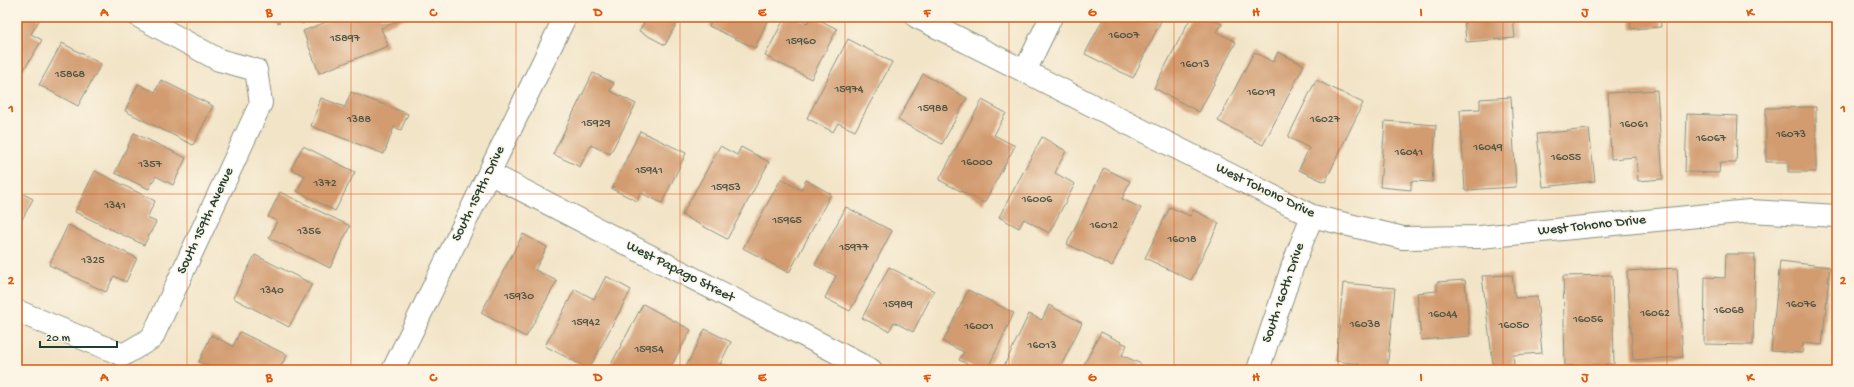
<svg xmlns="http://www.w3.org/2000/svg" width="1854" height="387" font-family="'Gochi Hand',sans-serif">
<rect width="100%" height="100%" fill="#fcf5e5"/>
<filter id="ink" filterUnits="userSpaceOnUse"><feTurbulence type="fractalNoise" baseFrequency=".025" numOctaves="2"/><feDisplacementMap in="SourceGraphic" scale="8" xChannelSelector="R" yChannelSelector="G"/><feConvolveMatrix kernelMatrix="1 2 1 2 8 2 1 2 1" color-interpolation-filters="sRGB"/></filter>
<filter id="wash" filterUnits="userSpaceOnUse"><feTurbulence type="fractalNoise" baseFrequency=".012" numOctaves="4" result="noise"/><feDisplacementMap in="SourceGraphic" scale="16" xChannelSelector="R" yChannelSelector="G"/><feGaussianBlur stdDeviation="0.9" result="paint"/><feColorMatrix in="noise" values="0 0 0 0 0 0 0 0 0 0 0 0 0 0 0 0 0 1.4 0 .05"/><feComposite in="paint" operator="in"/></filter>
<g filter="url(#wash)">
<rect width="100%" height="100%" fill="#f2e4c7"/>
<g id="blocks">
<path fill="#d29b6f" d="M17,17H37L40,19L31,34L42,40L17,81Z
M268,17H282L279,23Z
M290,17H306L303,24Z
M339,17H409L381,28L388,46L319,73L303,31Z
M633,17H680L665,45L639,31L644,23Z
M713,17H769L755,48L709,26Z
M785,17H794L807,23L810,17H814L837,29L811,79L765,56Z
M1104,17H1163L1133,78L1085,54Z
M1191,17H1209L1222,24L1217,32L1236,42L1199,112L1154,88Z
M1464,17H1513L1515,38L1466,42Z
M1630,17H1660L1661,27L1631,29Z
M848,39L892,62L855,131L838,123L833,132L807,118Z
M62,43L101,64L78,106L39,85Z
M1254,52L1273,62L1278,52L1304,65L1263,145L1218,121Z
M593,73L614,83L610,91L636,104L610,154L591,145L580,167L553,154Z
M923,74L967,98L942,144L898,120Z
M161,80L213,106L193,145L125,111L138,84L155,92Z
M1316,80L1363,103L1325,182L1299,170L1309,148L1288,137Z
M1657,90L1663,179L1638,181L1636,157L1611,159L1608,93Z
M351,92L408,114L401,130L394,127L384,154L311,126L321,98L345,107Z
M1511,97L1516,187L1465,190L1460,110L1480,109V99Z
M982,100L1006,113L994,135L1015,146L984,203L939,180Z
M1816,107V172H1788V162H1766V108Z
M1687,114L1738,116L1736,163H1720L1719,173L1685,172Z
M1385,121L1436,125L1432,182L1411,181V190L1380,187Z
M1589,129L1595,181L1543,187L1537,134Z
M640,131L686,153L662,203L641,193L637,201L612,189Z
M134,133L186,158L173,185L156,176L149,189L115,173Z
M1042,137L1066,151L1055,173L1075,184L1049,233L1024,219L1019,228L999,217Z
M303,146L355,172L335,211L297,191L305,176L291,169Z
M720,146L737,155L741,147L769,162L727,239L682,215Z
M1104,168L1130,181L1122,199L1141,208L1112,266L1067,244Z
M95,171L155,201L147,218L156,222L144,245L75,212Z
M781,179L801,190L806,180L831,194L789,273L743,248Z
M17,191L33,199L17,229Z
M280,192L350,226L330,268L269,238L277,221L268,217Z
M846,207L892,231L850,311L825,298L836,276L815,265Z
M1170,207L1190,216L1193,210L1219,223L1191,280L1145,258Z
M68,225L137,258L126,282L114,276L106,292L49,265Z
M523,234L547,247L535,270L557,281L526,337L481,313Z
M1726,254H1755L1753,345L1704,344L1705,277L1725,278Z
M255,255L312,284L289,327L233,298Z
M1780,261L1830,267L1822,345L1803,343L1802,353L1771,351Z
M889,267L934,291L913,332L894,322L889,331L862,318Z
M1677,268L1683,357L1633,360L1627,271Z
M1512,275L1515,298L1537,297L1542,353L1513,355L1514,364L1493,365L1482,276Z
M1612,275L1614,364L1565,366L1563,276Z
M606,276L631,290L589,369L545,346L575,289L594,299Z
M1465,280L1470,336L1421,340L1417,293L1437,291V282Z
M1343,283L1395,288L1387,370H1359V364L1336,361Z
M968,290L1014,313L987,370H979L959,360L964,352L943,342Z
M643,304L691,330L669,370H608Z
M1049,305L1082,323L1059,370H1002L1029,314L1042,320Z
M705,329L731,342L720,364L732,370H684Z
M240,332L287,355L279,370H216L199,362L211,335L233,346Z
M1101,332L1127,345L1122,355L1141,364L1138,370H1081Z"/>
</g>
</g>
<g filter="url(#ink)">
<use href="#blocks" fill-opacity="0" stroke="#88907e" stroke-width="1"/>
<g fill="none" stroke-linecap="round" stroke-linejoin="round">
<g stroke="#88907e" stroke-width="24">
<path id="minor" d="M917,17L1312,216L1403,238L1480,237L1750,211L1837,216
M1025,71L1051,17
M489,173L871,370
M17,311L123,355L152,338L261,103L256,70L219,60L140,17
M393,370L565,17
M1258,370L1293,265L1312,216"/>
</g>
<use href="#minor" stroke="#fff" stroke-width="22"/>
</g>
</g>
<path fill="none" stroke="#de580e" stroke-width="1" stroke-opacity="0.55" d="M187,17V370M351,17V370M516,17V370M680,17V370M845,17V370M1009,17V370M1174,17V370M1338,17V370M1503,17V370M1667,17V370M17,194H1837"/>
<g text-anchor="middle" dominant-baseline="central" stroke-width="3" stroke-linejoin="round" paint-order="stroke">
<g font-size="12" fill="#4c5443">
<text x="1124" y="36">16007</text>
<text x="345" y="39">15897</text>
<text x="801" y="42">15960</text>
<text x="1195" y="65">16013</text>
<text x="70" y="75">15868</text>
<text x="849" y="90">15974</text>
<text x="1261" y="93">16019</text>
<text x="933" y="109">15988</text>
<text x="359" y="120">1388</text>
<text x="1325" y="120">16027</text>
<text x="596" y="124">15929</text>
<text x="1634" y="125">16061</text>
<text x="1791" y="135">16073</text>
<text x="1711" y="139">16067</text>
<text x="1488" y="148">16049</text>
<text x="1409" y="153">16041</text>
<text x="1566" y="158">16055</text>
<text x="977" y="163">16000</text>
<text x="150" y="165">1357</text>
<text x="649" y="171">15941</text>
<text x="325" y="184">1372</text>
<text x="726" y="188">15953</text>
<text x="1037" y="200">16006</text>
<text x="115" y="206">1341</text>
<text x="787" y="221">15965</text>
<text x="1104" y="226">16012</text>
<text x="309" y="232">1356</text>
<text x="1182" y="240">16018</text>
<text x="854" y="248">15977</text>
<text x="93" y="261">1325</text>
<text x="272" y="291">1340</text>
<text x="519" y="297">15930</text>
<text x="898" y="305">15989</text>
<text x="1801" y="305">16076</text>
<text x="1729" y="311">16068</text>
<text x="1655" y="314">16062</text>
<text x="1443" y="315">16044</text>
<text x="1588" y="320">16056</text>
<text x="586" y="323">15942</text>
<text x="1365" y="325">16038</text>
<text x="1514" y="326">16050</text>
<text x="979" y="327">16001</text>
<text x="1042" y="346">16013</text>
<text x="649" y="350">15954</text>
</g>
<g font-size="14" fill="#1f3d34" stroke="#fcf5e5">
<text transform="translate(1265 191) rotate(26)">West Tohono Drive</text>
<text transform="translate(479 194) rotate(-64)">South 159th Drive</text>
<text transform="translate(206 221) rotate(-65)">South 159th Avenue</text>
<text transform="translate(1592 226) rotate(-6)">West Tohono Drive</text>
<text transform="translate(680 272) rotate(27)">West Papago Street</text>
<text transform="translate(1284 293) rotate(-71)">South 160th Drive</text>
</g>
</g>
<rect width="1854" height="387" fill="none" stroke="#fcf5e5" stroke-width="44"/>
<path d="M40 341v6h77v-6" fill="none" stroke="#1f3d34" stroke-width="2"/>
<text x="46" y="341" font-size="12" fill="#1f3d34" stroke="#fcf5e5" stroke-width="3" paint-order="stroke">20 m</text>
<rect x="22" y="22" width="1810" height="343" fill="none" stroke="#de580e" stroke-width="1.5"/>
<g font-size="13" text-anchor="middle" font-weight="bold" fill="#de580e">
<text x="104" y="16">A</text>
<text x="269" y="16">B</text>
<text x="433" y="16">C</text>
<text x="598" y="16">D</text>
<text x="762" y="16">E</text>
<text x="927" y="16">F</text>
<text x="1092" y="16">G</text>
<text x="1256" y="16">H</text>
<text x="1421" y="16">I</text>
<text x="1585" y="16">J</text>
<text x="1750" y="16">K</text>
<text x="11" y="112">1</text>
<text x="1843" y="112">1</text>
<text x="11" y="284">2</text>
<text x="1843" y="284">2</text>
<text x="104" y="381">A</text>
<text x="269" y="381">B</text>
<text x="433" y="381">C</text>
<text x="598" y="381">D</text>
<text x="762" y="381">E</text>
<text x="927" y="381">F</text>
<text x="1092" y="381">G</text>
<text x="1256" y="381">H</text>
<text x="1421" y="381">I</text>
<text x="1585" y="381">J</text>
<text x="1750" y="381">K</text>
</g>
</svg>
